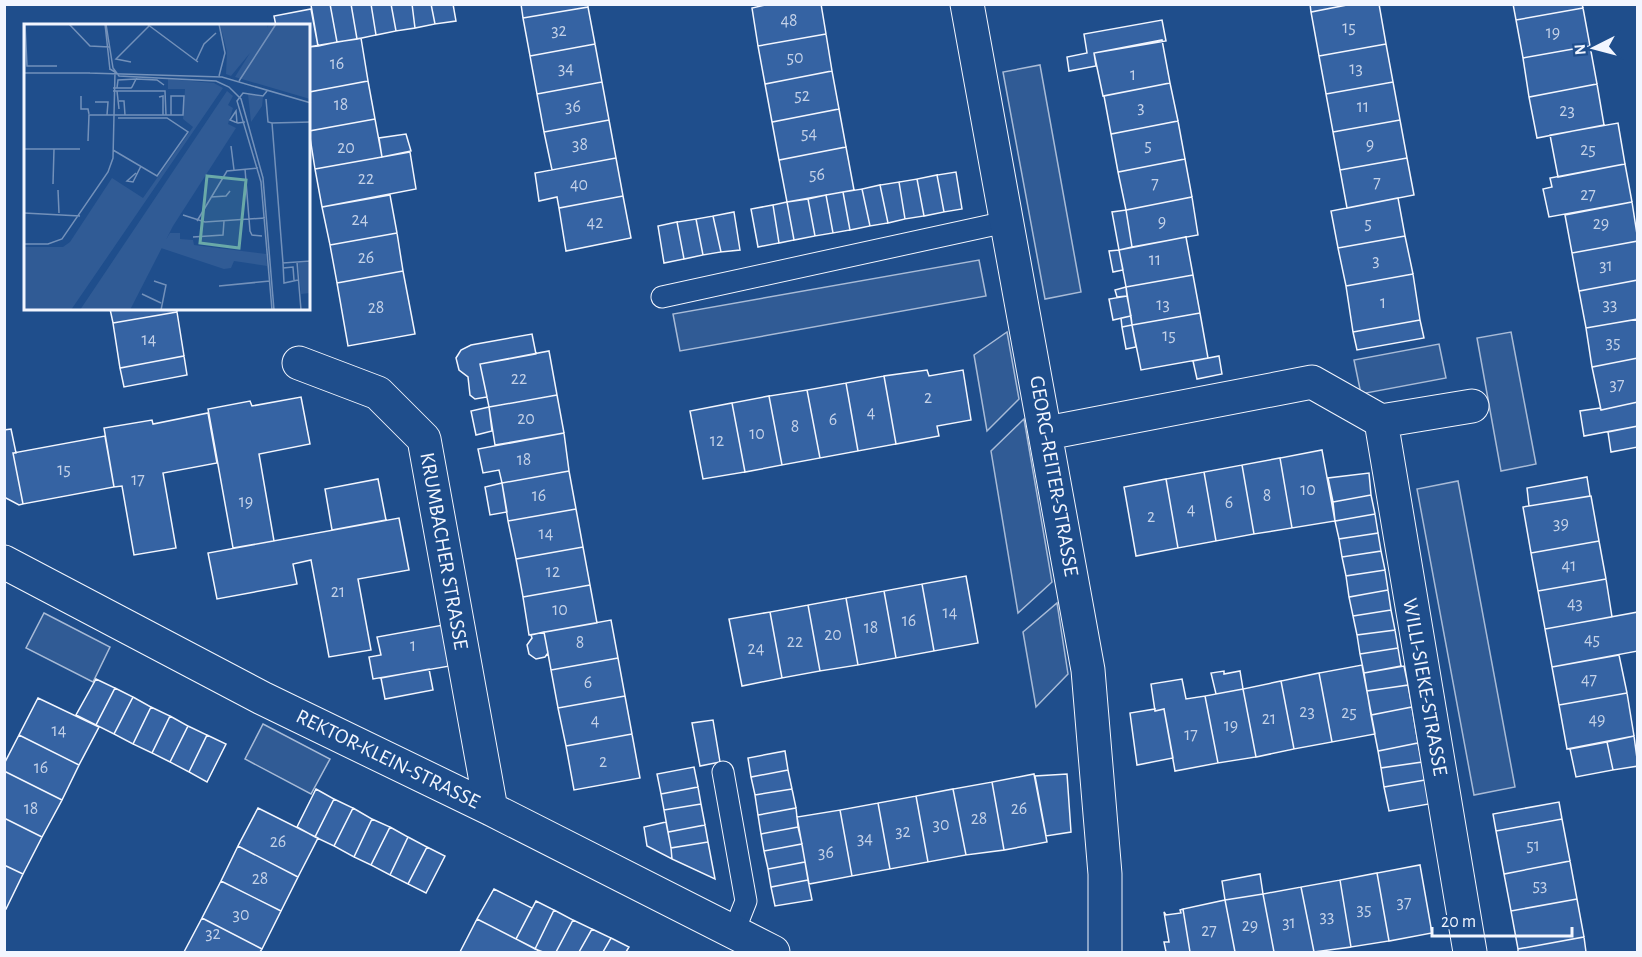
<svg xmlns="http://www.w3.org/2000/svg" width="1642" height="957" font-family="'Alegreya Sans',sans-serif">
<rect width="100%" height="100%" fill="#1f4e8c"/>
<path fill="#305b95" stroke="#a8bbd7" stroke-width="1.5" d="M1040,65L1081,292L1045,299L1003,72Z
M979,260L986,296L680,351L673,314Z
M1007,332L1019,399L987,431L974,355Z
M1511,332L1536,464L1501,471L1477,338Z
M1439,344L1446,378L1361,394L1354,360Z
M1024,419L1052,582L1018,613L991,451Z
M1458,481L1515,787L1474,795L1417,489Z
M1057,603L1068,674L1036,707L1023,632Z
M44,613L110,647L93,682L26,648Z
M263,724L330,759L311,794L245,759Z"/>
<path fill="#3563a3" stroke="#f2f6ff" stroke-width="1.5" d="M330,4H351L357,39L337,42Z
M330,4L337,42L318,46L311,5Z
M351,4H371L376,35L357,39Z
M371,4H391L396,31L376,35Z
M391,4H412L415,28L396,31Z
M412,4H431L435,24L415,28Z
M431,4H453L456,21L435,24Z
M521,4H588V7L523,18Z
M769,4H821L826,34L758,46L752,8Z
M1310,4H1352L1311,12Z
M1352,4H1379L1386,44L1319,56L1311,12Z
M1513,4H1582L1583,8L1516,20Z
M588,7L595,44L530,56L523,18Z
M1583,8L1590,46L1523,58L1516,20Z
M311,9L318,46L309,47V26H276L274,16Z
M1162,20L1166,41L1094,53L1096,66L1069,71L1067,57L1087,53L1084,34Z
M826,34L832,71L765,84L758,46Z
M361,38L368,81L309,92V47Z
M1162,40L1170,83L1103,96L1094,53Z
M595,44L602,82L537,94L530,56Z
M1386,44L1393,82L1326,94L1319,56Z
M1590,46L1597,84L1529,97L1523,58Z
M832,71L839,109L772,122L765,84Z
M368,81L375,119L309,131V92Z
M602,82L609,120L544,132L537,94Z
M1393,82L1400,120L1333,132L1326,94Z
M1170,83L1178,121L1111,134L1104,96Z
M1597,84L1604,125L1537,138L1529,97Z
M839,109L846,147L779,160L772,122Z
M375,119L382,157L315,169L309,131Z
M609,120L616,158L552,170L544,132Z
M1400,120L1407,158L1340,170L1333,132Z
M1178,121L1185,159L1118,172L1111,134Z
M1618,123L1625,164L1558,177L1550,135Z
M406,134L411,151L382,157L379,138Z
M846,147L854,190L787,202L779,160Z
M410,152L416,189L322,207L315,169Z
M616,158L623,196L559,208L557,197L539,201L535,173Z
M1407,158L1414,195L1347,208L1340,170Z
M1185,159L1192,197L1126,210L1118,172Z
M1625,164L1632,202L1549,217L1543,189L1552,187L1550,178Z
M956,172L962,209L944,212L937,175Z
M937,175L944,212L924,216L917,179Z
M917,179L924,216L905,219L899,182Z
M899,182L905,219L888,223L880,185Z
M880,185L888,223L870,226L862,189Z
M862,189L870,226L850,230L843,192Z
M843,192L850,230L833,233L826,195Z
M390,195L397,233L330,245L322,207Z
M826,195L833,233L815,236L808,199Z
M623,196L631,238L566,251L559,208Z
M1192,197L1198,235L1132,247L1126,210Z
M1398,198L1405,236L1338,248L1331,211Z
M808,199L815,236L794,240L787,202Z
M787,202L794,240L779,243L773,205Z
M1632,202L1638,241L1572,253L1565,215Z
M773,205L779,243L758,247L751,209Z
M1126,210L1132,247L1119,250L1112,212Z
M734,212L740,250L721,252L713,216Z
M713,216L721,252L703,255L696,219Z
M696,219L703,255L684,259L677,222Z
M677,222L684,259L664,263L658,226Z
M397,233L403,271L337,283L330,245Z
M1405,236L1413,274L1346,286L1338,248Z
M1186,237L1193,275L1126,287L1119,250Z
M1638,241V280L1579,291L1572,253Z
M1119,250L1123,270L1113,272L1109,251Z
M403,271L415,334L348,346L337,283Z
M1413,274L1420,320L1353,332L1346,286Z
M1193,275L1200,313L1132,325L1126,287Z
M1638,280V319L1586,328L1579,291Z
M1126,287L1127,296L1117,297L1115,290Z
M1127,296L1131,316L1113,320L1109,299Z
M110,309H176L177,312L113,323Z
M177,312L184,356L120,368L113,323Z
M1200,313L1208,358L1141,370L1132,325Z
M1131,316L1132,325L1122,327L1121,318Z
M1638,319V358L1592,367L1586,328Z
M1420,320L1424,338L1357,350L1353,332Z
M1132,325L1136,347L1126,349L1122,327Z
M532,334L536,354L480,364L487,397L475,399L470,395L468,377L459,370L456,358L461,350L471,345Z
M549,351L557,395L489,407L480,364Z
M184,356L187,375L124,387L120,368Z
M1219,356L1222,374L1197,379L1193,361Z
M1638,358V402L1601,410L1592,367Z
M927,370L929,376L963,370L971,420L937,426L939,436L896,444L884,376Z
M884,376L896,444L858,451L846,383Z
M846,383L858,451L820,458L807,390Z
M807,390L820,458L782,465L769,396Z
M557,395L564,433L495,445L489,407Z
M769,396L782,465L745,472L732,403Z
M301,397L310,444L259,454L274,541L233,548L208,409L250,401L252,406Z
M1638,402V426L1584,436L1580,411L1600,408L1601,410Z
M732,403L745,472L703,479L690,411Z
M489,407L492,431L476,435L471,411Z
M208,413L217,463L163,473L176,548L134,555L122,486L114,487L104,428L152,420L153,424Z
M1638,426V447L1611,452L1608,432Z
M11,429L16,453H13L23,504L19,505L4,497V430Z
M564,433L569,471L502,483L499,470L483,473L478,449Z
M105,436L114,487L23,504L13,453Z
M1322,450L1335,521L1292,528L1280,458Z
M1280,458L1292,528L1254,534L1242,465Z
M1242,465L1254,534L1216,541L1204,472Z
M569,471L576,509L508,521L502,483Z
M1204,472L1216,541L1178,548L1166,479Z
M1369,473L1371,495L1333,502L1328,478Z
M1587,477L1590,496L1529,506L1527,488Z
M378,479L386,520L332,530L325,489Z
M1166,479L1178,548L1136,556L1124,487Z
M502,483L507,512L490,515L485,487Z
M1371,495L1375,514L1335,521L1333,502Z
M1591,496L1599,541L1531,553L1523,507Z
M576,509L583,547L516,559L508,521Z
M1375,514L1378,533L1339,539L1335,521Z
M399,518L409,570L358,579L371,650L329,657L311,560L293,564L297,584L217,599L208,553Z
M1378,533L1381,551L1342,557L1339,539Z
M1599,541L1606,579L1538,591L1531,553Z
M583,547L590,585L523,597L516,559Z
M1381,551L1385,570L1346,576L1342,557Z
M1385,570L1388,590L1349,597L1346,576Z
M966,576L978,643L934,651L922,584Z
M1606,579L1612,617L1545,629L1538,591Z
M922,584L934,651L896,658L884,591Z
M590,585L597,623L529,635L523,597Z
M1388,590L1391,610L1353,616L1349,597Z
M884,591L896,658L858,665L846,598Z
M846,598L858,665L820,671L808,605Z
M808,605L820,671L782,678L770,612Z
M1391,610L1395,630L1357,635L1353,616Z
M770,612L782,678L742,686L729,619Z
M1638,612V651L1552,667L1545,629Z
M611,620L618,658L551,670L544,632Z
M443,625L450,666L373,679L369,657L381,655L377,637Z
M1395,630L1398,648L1360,654L1357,635Z
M544,632L548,653L545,657L536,659L529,654L527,645L532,638L531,635Z
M1398,648L1401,666L1364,673L1360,654Z
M1619,655L1627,693L1559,705L1552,667Z
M618,658L625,696L558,708L551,670Z
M1362,665L1375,734L1332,742L1319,673Z
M1404,666L1408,685L1367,691L1364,673Z
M429,669L433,690L385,699L381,678Z
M1224,671V674L1240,671L1243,689L1216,694L1211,673Z
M1319,673L1332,742L1294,749L1281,681Z
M96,679L115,688L96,725L76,715Z
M1182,679L1186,699L1205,696L1218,763L1175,771L1164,709L1155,711L1151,684Z
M1281,681L1294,749L1256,757L1243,689Z
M1408,685L1412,707L1371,715L1367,691Z
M115,688L133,697L114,734L96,725Z
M1243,689L1256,757L1218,763L1205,696Z
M1627,693L1634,736L1567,749L1559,705Z
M625,696L632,734L566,746L558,708Z
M133,697L151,707L133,744L114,734Z
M38,698L99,727L79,765L19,735Z
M151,707L170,716L152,753L133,744Z
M1412,707L1418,743L1378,751L1371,715Z
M1155,709V711L1164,709L1173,758L1137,765L1130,713Z
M170,716L188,726L170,762L152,753Z
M713,720L720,762L700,766L692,723Z
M188,726L207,735L189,772L170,762Z
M632,734L640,778L574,790L566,746Z
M19,735L79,765L62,800L4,771V764Z
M207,735L226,744L207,782L189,772Z
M1634,736L1638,766L1613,770L1607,742Z
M1607,742L1613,770L1576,777L1570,749Z
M1418,743L1422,762L1381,768L1378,751Z
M785,751L788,770L751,777L748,758Z
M1422,762L1425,780L1384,787L1381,768Z
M694,767L698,787L661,794L657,774Z
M788,770L792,789L755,795L751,777Z
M4,771L62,800L42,837L4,818Z
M1034,774L1047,842L1004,850L992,782Z
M1067,774L1071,832L1046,836L1035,776Z
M1425,780L1429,804L1389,811L1384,787Z
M992,782L1004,850L966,855L953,789Z
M698,787L701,804L664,810L661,794Z
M316,789L334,799L315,837L297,827Z
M792,789L796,808L758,815L755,795Z
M953,789L966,855L928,862L916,796Z
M916,796L928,862L890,869L878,803Z
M334,799L353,808L334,846L315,837Z
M1559,802L1562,819L1496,831L1493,814Z
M878,803L890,869L852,876L840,810Z
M701,804L705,825L668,832L664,810Z
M258,808L318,838L298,877L238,846Z
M353,808L372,819L354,857L334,846Z
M796,808L798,827L761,834L758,815Z
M840,810L852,876L809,884L797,817Z
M4,818L42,837L23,874L4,865Z
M372,819L390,827L371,865L354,857Z
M1562,819L1570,861L1504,874L1496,831Z
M666,822L671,848L672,859L647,846L644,827Z
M705,825L708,842L671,848L668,832Z
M390,827L408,837L390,875L371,865Z
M798,827L802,844L764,851L761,834Z
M408,837L427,847L408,884L390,875Z
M708,842L715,879L672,859L671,848Z
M802,844L805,862L768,869L764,851Z
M238,846L298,877L281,911L221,881Z
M427,847L445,856L426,893L408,884Z
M1570,861L1577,899L1511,911L1504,874Z
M805,862L808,880L771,887L768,869Z
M4,865L23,874L6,909L4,908Z
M1420,865L1432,933L1389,941L1377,873Z
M1377,873L1389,941L1351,947L1340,880Z
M1260,874L1263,894L1225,900L1222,881Z
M808,880L812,900L775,906L771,887Z
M1340,880L1351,947L1314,952L1301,887Z
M221,881L281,911L262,949L202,918Z
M1301,887L1314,952H1274L1263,894Z
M494,889L532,908L516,939L477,919Z
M1263,894L1274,952H1235L1225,900Z
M1577,899L1584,937L1518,949L1511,911Z
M1225,900L1235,952H1190L1183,909Z
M536,901L554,910L535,949L516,939Z
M1183,909L1190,952H1166L1164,942H1169L1164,912L1166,915L1181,913L1180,910Z
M554,910L573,920L556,952H543L535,949Z
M202,918L262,949L260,952H184Z
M477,919L538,950L537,952H460Z
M573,920L592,929L579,952H556Z
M592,929L611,938L603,952H579Z
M1584,937L1586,952H1518V949Z
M611,938L629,947L626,952H603Z"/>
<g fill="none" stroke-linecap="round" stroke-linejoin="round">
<g stroke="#f2f6ff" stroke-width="23">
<path id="service" d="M662,297L1006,222
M723,772L746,901L733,934"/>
</g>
<g stroke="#f2f6ff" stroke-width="35">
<path id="minor" d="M967,4L1088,670L1105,874V952
M299,363L378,393L424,439L491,809
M1381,421L1472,406
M1047,433L1312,382L1381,421L1470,952
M4,562L262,698L491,809L773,952"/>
</g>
<use href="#service" stroke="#1f4e8c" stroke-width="21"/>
<use href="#minor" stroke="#1f4e8c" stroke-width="33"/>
</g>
<g text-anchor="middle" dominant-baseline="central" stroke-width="4.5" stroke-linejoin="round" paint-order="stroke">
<g font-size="18" fill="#c3d1e8">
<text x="789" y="21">48</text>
<text x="1349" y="28">15</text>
<text x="559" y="31">32</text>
<text x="1553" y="33">19</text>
<text x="795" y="58">50</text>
<text x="337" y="64">16</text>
<text x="566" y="69">34</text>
<text x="1356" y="69">13</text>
<text x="1133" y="75">1</text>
<text x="802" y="96">52</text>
<text x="341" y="105">18</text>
<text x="573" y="107">36</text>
<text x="1363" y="107">11</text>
<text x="1141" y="108">3</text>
<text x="1567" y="111">23</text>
<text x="809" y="134">54</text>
<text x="580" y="145">38</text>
<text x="1370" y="145">9</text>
<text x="1148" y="146">5</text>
<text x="346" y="148">20</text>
<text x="1588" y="150">25</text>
<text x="817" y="175">56</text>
<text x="366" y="179">22</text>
<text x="1377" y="183">7</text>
<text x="1155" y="184">7</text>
<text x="579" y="185">40</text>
<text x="1588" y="195">27</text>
<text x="360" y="220">24</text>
<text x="1162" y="222">9</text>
<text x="595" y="223">42</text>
<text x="1368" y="224">5</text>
<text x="1601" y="224">29</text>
<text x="366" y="258">26</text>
<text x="1155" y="260">11</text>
<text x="1376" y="261">3</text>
<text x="1606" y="266">31</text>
<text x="1383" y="303">1</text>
<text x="1163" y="305">13</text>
<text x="1610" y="305">33</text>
<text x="376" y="308">28</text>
<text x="1169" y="336">15</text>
<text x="149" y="340">14</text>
<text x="1613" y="343">35</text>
<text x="519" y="379">22</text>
<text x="1617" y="385">37</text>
<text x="928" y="398">2</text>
<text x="871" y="413">4</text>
<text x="526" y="419">20</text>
<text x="833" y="420">6</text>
<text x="795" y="427">8</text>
<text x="757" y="434">10</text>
<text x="717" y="441">12</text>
<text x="524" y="460">18</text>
<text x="64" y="470">15</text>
<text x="138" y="480">17</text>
<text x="1308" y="490">10</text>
<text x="539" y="496">16</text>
<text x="1267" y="496">8</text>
<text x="246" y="502">19</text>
<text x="1229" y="503">6</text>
<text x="1191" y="510">4</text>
<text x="1151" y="517">2</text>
<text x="1561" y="524">39</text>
<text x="546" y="534">14</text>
<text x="1569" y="566">41</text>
<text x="553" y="572">12</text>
<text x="338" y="592">21</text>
<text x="1575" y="604">43</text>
<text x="560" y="610">10</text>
<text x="950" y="613">14</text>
<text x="909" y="621">16</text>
<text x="871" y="628">18</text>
<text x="833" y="635">20</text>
<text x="1592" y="640">45</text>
<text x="795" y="642">22</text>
<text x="580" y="643">8</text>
<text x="413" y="646">1</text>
<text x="756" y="649">24</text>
<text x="1589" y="680">47</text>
<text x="588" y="683">6</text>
<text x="1307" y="712">23</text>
<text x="1349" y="713">25</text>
<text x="1269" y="719">21</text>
<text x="1597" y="720">49</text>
<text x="595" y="721">4</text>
<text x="1231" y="726">19</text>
<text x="59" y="731">14</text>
<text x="1191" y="735">17</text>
<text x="603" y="762">2</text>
<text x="41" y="768">16</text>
<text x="31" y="809">18</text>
<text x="1019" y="809">26</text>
<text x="979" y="819">28</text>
<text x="941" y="825">30</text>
<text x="903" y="832">32</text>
<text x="865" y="839">34</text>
<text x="278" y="842">26</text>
<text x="1533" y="846">51</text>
<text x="826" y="853">36</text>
<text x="260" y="879">28</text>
<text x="1540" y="886">53</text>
<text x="1404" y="903">37</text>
<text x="1364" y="910">35</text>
<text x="241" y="915">30</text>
<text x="1327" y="917">33</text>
<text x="1289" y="923">31</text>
<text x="1250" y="926">29</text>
<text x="1209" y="931">27</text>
<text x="213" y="934">32</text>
</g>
<g font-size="21" fill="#f2f6ff" stroke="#1f4e8c">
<text transform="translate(1054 476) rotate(80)">GEORG-REITER-STRASSE</text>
<text transform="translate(444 551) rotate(80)">KRUMBACHER STRASSE</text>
<text transform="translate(1425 687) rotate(80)">WILLI-SIEKE-STRASSE</text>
<text transform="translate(388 759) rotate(26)">REKTOR-KLEIN-STRASSE</text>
</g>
</g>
<g transform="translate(24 24)">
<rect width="286" height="286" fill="#1f4e8c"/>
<path d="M196,0H244L243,4L245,0H286V75L211,53L226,29L207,52L202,50L203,28ZM144,55L190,59L199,64L47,286H0V223H39L46,218L88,154L119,174L169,103L159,95L161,65H144ZM203,67L209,72L204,81L209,84L204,100L212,104L149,202L106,286H56ZM224,70L239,73L238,82L227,98ZM146,209H156V215L169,216L170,221L242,230L243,242L210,237L207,244L200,245L137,224ZM286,238V269L277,270L274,239Z" fill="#305b95"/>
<path fill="none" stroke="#7391ba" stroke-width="1.5" d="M1,0L3,42H33M45,0L66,22L85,23M81,0L86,46M82,0L89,44L95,52L192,57L205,63L217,75L239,154L250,286M123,0L174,38M195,0L201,29L195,52M172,37L180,20L192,9M107,38L92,35L125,2M0,49H66M64,49L198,53L287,79M112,55L133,56L140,61M215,57L252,0M89,64H107L108,63L112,55L94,56L93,64M89,67H141L142,91M93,67L95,85M243,67L239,72L219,69L213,77L237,158L248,286M57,72V85H64L65,90M135,73L139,72V91M242,75L244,98L248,99M95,77H100L101,91M71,78H84L83,91M287,98L248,99L259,239L287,237M213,99L212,87L206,96L211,98L214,99L221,98M64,117L65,91H147V72H160L159,91H147M207,122L210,146M0,125H56M89,126L133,152L164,108L143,94H94M221,145L226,207L228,211L238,212M112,149L103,157L109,158L117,142M29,160L30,125M34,166L35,189M187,173L202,172L206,167M0,189L56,192M159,191L181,198L241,194M173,197L203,147L234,144M169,213L199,211L200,197M0,220H24L38,215L84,148L89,134L91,48L86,45M273,238L277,286M259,239L260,259L274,256M259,244L269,243L270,256M130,257L142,261L137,286M195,262L246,257M118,270L137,279"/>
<path fill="#6aa9a8" fill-opacity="0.15" stroke="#6aa9a8" stroke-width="3" d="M183,152L222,156L215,224L176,219Z"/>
<rect width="286" height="286" fill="none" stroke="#f2f6ff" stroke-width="3"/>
</g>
<rect width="1642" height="957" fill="none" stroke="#f2f6ff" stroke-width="12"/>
<g transform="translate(1594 48) rotate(264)" stroke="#1f4e8c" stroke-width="4.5" paint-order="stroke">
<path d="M0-4.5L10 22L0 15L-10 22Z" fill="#f2f6ff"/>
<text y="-9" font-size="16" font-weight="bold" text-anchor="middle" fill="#f2f6ff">N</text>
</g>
<path d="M1432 927v9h140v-9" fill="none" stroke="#f2f6ff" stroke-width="3"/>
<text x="1441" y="927" font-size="18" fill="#f2f6ff" stroke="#1f4e8c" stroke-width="4.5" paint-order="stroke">20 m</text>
</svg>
